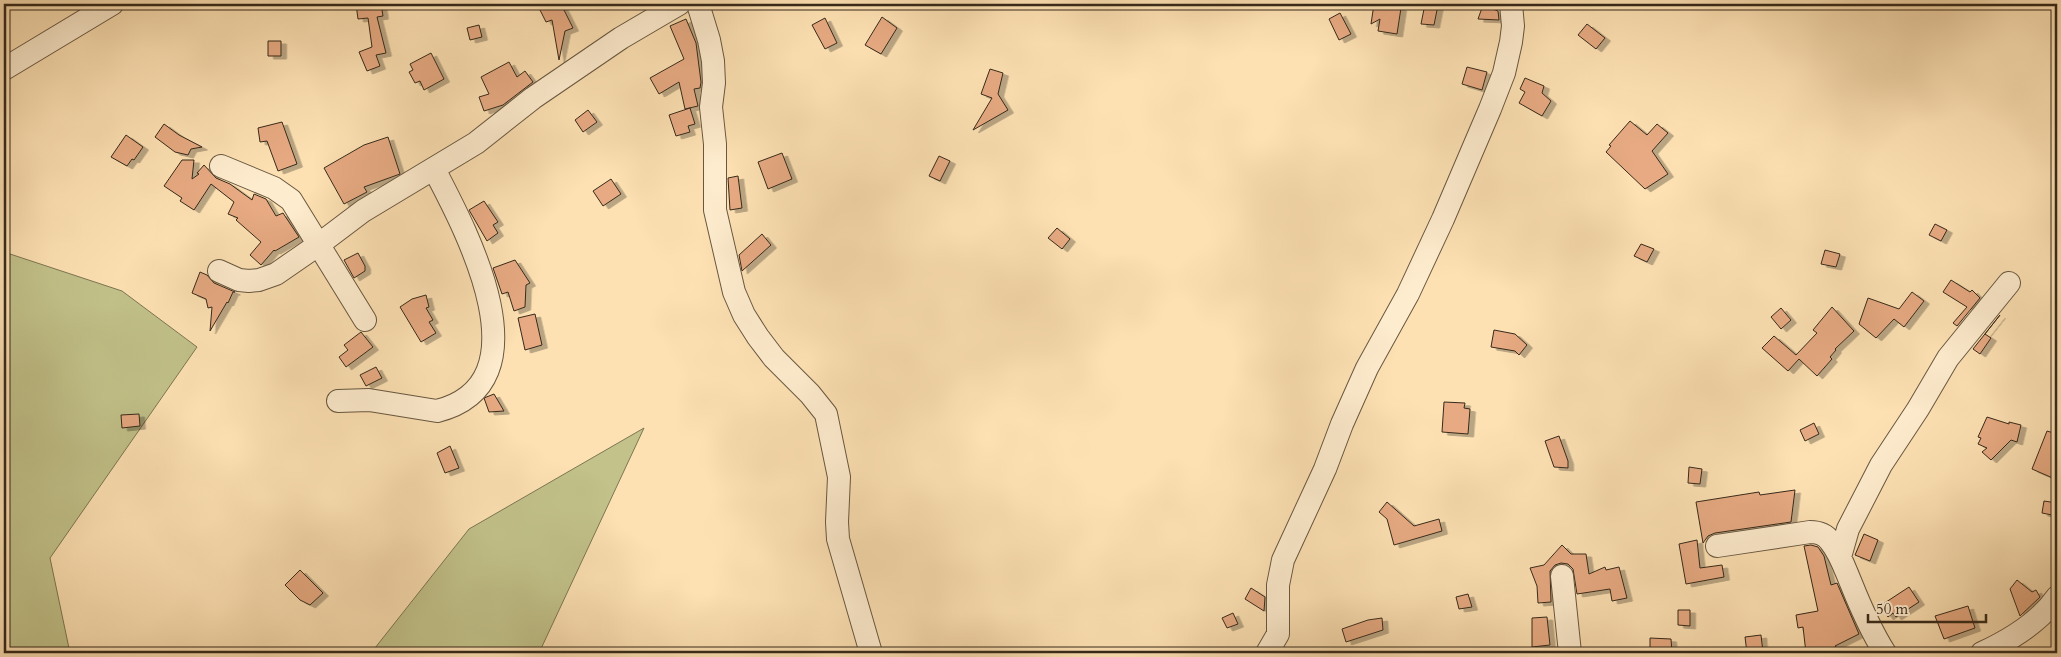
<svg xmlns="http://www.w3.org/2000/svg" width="2061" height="657" font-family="Cardo,serif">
<defs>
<filter id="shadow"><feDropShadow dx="5.5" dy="3" stdDeviation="0" flood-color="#0004"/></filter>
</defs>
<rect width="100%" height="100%" fill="#fde1b3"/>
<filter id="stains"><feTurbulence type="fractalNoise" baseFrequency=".004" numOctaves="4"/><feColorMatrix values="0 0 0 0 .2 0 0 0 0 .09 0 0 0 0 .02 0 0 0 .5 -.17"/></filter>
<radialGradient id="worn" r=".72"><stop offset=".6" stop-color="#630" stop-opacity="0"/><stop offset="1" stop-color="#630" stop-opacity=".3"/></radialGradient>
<path fill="#c2c28a" stroke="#7c7652" d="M4,252L122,291L197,347L50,558L70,653H4Z
M644,428L539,653H371L469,529Z"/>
<path fill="#e7aa82" stroke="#36291a" filter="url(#shadow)" d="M356,4H381L383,16L377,17L386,53L376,55L380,66L367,71L359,52L372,47L368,18L358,19Z
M537,4H561L573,28L565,31L559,60L552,20L546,22Z
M1374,4L1401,8L1397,34L1378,31L1380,19L1371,24Z
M1425,4L1438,5L1434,25L1421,24Z
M1483,5L1498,11L1499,20L1478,19Z
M1340,13L1351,34L1339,40L1329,19Z
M882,17L897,28L881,54L865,45Z
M825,18L837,43L825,49L812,25Z
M686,19L696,43L701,82L700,88L694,89L698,106L685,109L679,82L659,94L650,78L684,59L670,26Z
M1587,24L1605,38L1596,49L1578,35Z
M479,25L482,37L470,40L467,28Z
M268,41H281V56H268Z
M431,53L444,79L424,90L420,81L415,83L409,72L413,70L410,64Z
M509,62L517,77L525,71L533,82L503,105L484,111L479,97L489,94L481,77Z
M1467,67L1487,72L1482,90L1462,84Z
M990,69L1003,73L998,94L1008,110L973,130L992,98L981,94Z
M1525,78L1544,86L1542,93L1551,101L1542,116L1519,103L1525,92L1520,89Z
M690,108L695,124L688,126L690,132L676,136L669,115Z
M588,110L597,122L583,132L575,120Z
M1630,121L1647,135L1657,124L1668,133L1652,151L1668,174L1645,189L1606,152L1611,146L1609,145Z
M282,122L297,164L278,171L267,141L260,142L258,128Z
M164,124L179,135L202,147L191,149L188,155L175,152L155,137Z
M126,135L143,147L134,160L132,159L127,166L111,157Z
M388,137L400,174L364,187L367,192L344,204L324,168L364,145Z
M782,153L792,179L768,189L758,162Z
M939,156L950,161L940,181L929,176Z
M182,160H194L192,179L199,174L197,173L204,165L216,178L230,184L252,200L254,194L266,199L276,216L283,213L299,237L275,251L274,250L261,265L250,255L261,242L236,220L238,218L228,214L234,202L211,184L194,210L180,201L182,198L164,186Z
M738,176L742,208L730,210L728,178Z
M611,179L621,194L603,206L593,191Z
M484,201L498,222L493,225L498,233L487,241L469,210Z
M1935,224L1947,230L1941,241L1929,235Z
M1057,228L1070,239L1062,249L1048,238Z
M762,234L771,245L742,271L739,255Z
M1641,244L1654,249L1647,262L1634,256Z
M1825,250L1840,254L1836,267L1821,264Z
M358,253L365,266V271L354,278L344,260Z
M515,260L530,283L526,285L525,307L514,311L508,292L502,294L493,268Z
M200,272L207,275L214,283L235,292H233L228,303L227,302L210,331L212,307L208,308L206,299L192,293Z
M1951,280L1970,292L1972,290L1980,298L1957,326L1953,323L1967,307L1943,292Z
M1912,292L1924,301L1904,327L1894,319L1876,338L1859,324L1868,298L1899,309Z
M426,295L429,307L426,308L433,320L429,322L436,333L421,342L400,307L412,299Z
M1832,307L1854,331L1835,349L1836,350L1830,357L1832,359L1817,376L1799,359L1788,371L1762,348L1774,336L1796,355L1817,333L1813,330Z
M1781,308L1791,320L1781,329L1771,317Z
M535,314L542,345L525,350L518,318Z
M2000,315L1985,334L1991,338L1980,354L1973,349Z
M1494,330L1515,334L1527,345L1519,355L1515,351L1491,347Z
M361,332L373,347L346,367L339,357L348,350L344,345Z
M376,367L382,378L366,386L360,375Z
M494,394L504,411L489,412L484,398Z
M1444,402L1465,403L1464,408L1470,409L1468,434L1442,432Z
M139,414L140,426L122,428L121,415Z
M1987,417L2009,424V422L2021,425L2017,442L2011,440L1991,460L1982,452L1987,448L1978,444L1981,438L1978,437Z
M1814,423L1819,434L1805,441L1800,430Z
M2047,431L2057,434V470L2055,479L2032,469Z
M1559,436L1568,461V468L1554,467L1545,441Z
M450,446L459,468L445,473L437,453Z
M1689,467L1702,469L1700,484L1688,483Z
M1795,490L1791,522L1715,533L1708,536L1703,543L1696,502L1759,492L1760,495Z
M2044,501L2057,503V516L2042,513Z
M1387,502L1414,526L1439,519L1442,531L1394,545L1387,519L1379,512Z
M1864,534L1878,540L1870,561L1855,555Z
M1697,540L1700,568L1722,565L1724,577L1686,584L1679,544Z
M1562,545L1571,554H1586L1589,574L1605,567L1606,570L1619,567L1627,598L1612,601L1610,589L1577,594L1573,569L1568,564L1561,563L1555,565L1550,571L1551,602L1538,603L1537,586L1530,568L1544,565Z
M1811,545L1818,547L1824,556L1831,585L1837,583L1859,634L1835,646L1836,647L1822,651L1823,653H1806L1803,627L1798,628L1796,615L1818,611L1804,546Z
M300,570L323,593L310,605L300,600L285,585Z
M2017,580L2032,592L2036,590L2040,597L2020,616L2010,589Z
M1909,587L1919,602L1896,617L1893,613L1888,617L1880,606Z
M1251,588L1265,597L1264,611L1245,599Z
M1468,594L1472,607L1459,609L1456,597Z
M1968,606L1975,628L1944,639L1935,616Z
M1678,610H1690V626L1678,625Z
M1233,613L1238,624L1227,628L1222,618Z
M1547,617L1550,645L1532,647V618Z
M1382,618L1383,630L1346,642L1342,629L1368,620Z
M1761,635L1763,652L1747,653L1745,637Z
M1650,638L1671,639L1672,653H1650Z"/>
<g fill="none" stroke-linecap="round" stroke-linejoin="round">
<g stroke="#685740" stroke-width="24">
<path id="minor" d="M698,4L709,40L713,61L714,83L711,107L715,144V210L734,292L744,315L758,337L774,358L810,394L826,414L839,477L837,522L838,539L871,653
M4,69L112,4
M221,166L274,188L291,200L365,320
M219,271L239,280L249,281L259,280L276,274L318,245L363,211L476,143L533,98L621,38L679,4
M338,401L369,400L437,411C548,383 466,230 434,169
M1717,546L1810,532C1818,532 1825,534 1830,541C1840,553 1845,569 1851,583C1861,608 1871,631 1885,653
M1840,557L1848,529L1881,465L1918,409L1948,358L2009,283
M1562,576L1570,653
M1267,653L1278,634V585L1283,560L1325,469L1342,424L1367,368L1408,294L1443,219L1490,109L1504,73L1511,42L1513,26L1511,4
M1982,653C2010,640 2039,623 2057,597"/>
</g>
<use href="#minor" stroke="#feecce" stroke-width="22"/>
</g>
<rect width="2061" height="657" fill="none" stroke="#fde1b3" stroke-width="20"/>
<rect x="5" y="5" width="2051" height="647" fill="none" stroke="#36291a" stroke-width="2.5"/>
<rect x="10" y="10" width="2041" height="637" fill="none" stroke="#36291a"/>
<path d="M1868 614v8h118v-8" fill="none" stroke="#36291a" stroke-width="2.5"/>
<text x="1876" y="614" font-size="15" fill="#36291a" stroke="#feecce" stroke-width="4" paint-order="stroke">50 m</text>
<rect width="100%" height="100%" filter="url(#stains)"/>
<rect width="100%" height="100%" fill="url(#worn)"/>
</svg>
